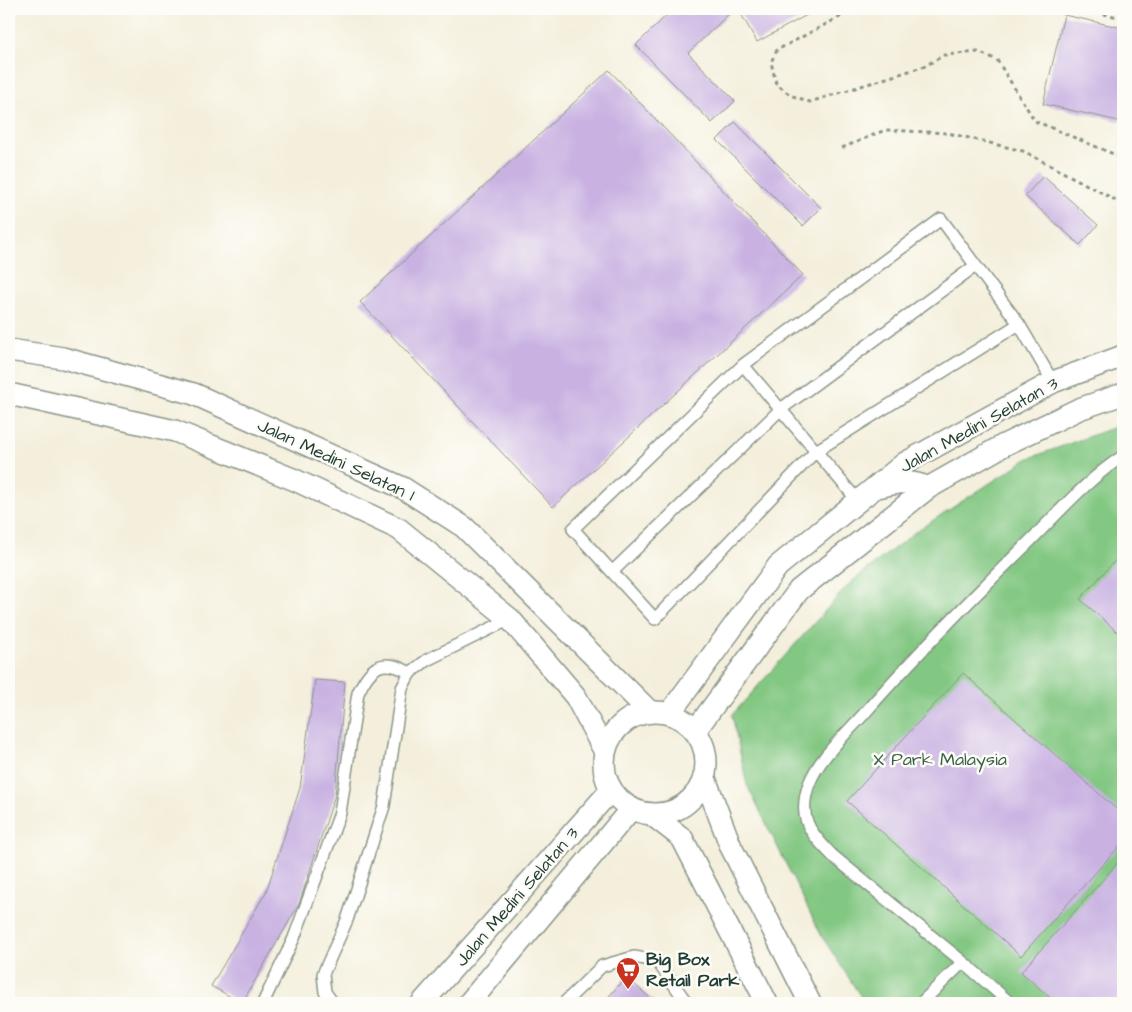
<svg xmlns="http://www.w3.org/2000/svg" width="1132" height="1012" font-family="'Architects Daughter',sans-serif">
<rect width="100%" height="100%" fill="#fdfcf7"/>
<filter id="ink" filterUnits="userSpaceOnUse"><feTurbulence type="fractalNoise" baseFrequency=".02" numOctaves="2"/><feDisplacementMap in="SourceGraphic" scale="10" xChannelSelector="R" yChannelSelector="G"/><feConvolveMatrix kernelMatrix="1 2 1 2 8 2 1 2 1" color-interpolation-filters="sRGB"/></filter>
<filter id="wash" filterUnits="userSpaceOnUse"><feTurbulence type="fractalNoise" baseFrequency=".0096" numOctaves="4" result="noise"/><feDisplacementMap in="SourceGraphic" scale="20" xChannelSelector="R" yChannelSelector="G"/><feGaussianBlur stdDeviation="1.12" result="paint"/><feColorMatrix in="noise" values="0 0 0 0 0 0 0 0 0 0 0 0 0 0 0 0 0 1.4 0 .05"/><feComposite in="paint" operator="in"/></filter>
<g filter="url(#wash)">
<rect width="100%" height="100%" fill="#f4efdc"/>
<path fill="#82c782" stroke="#50825b" d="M1123,424V1003H865L821,935L747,785L732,715L850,583L915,532L1027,459Z"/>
<g id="blocks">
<path fill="#c9b2e2" d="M673,9H734L688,53L735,101L712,123L636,45Z
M745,9H818L757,42L740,12Z
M1064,15L1123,28V122L1043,104Z
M609,70L803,275L553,507L360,302Z
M735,122L821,208L803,226L717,140Z
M1043,176L1098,225L1080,245L1025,196Z
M1123,552V637L1080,599Z
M963,673L1123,815V842L1021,956L847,801Z
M315,680L345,682L335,795L299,904L242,1003L211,986L266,892L300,788Z
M1123,857V1003H1056L1021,972Z
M626,977L656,1003H603Z"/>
</g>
</g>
<g filter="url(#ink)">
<use href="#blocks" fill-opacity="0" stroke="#8a9688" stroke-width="1"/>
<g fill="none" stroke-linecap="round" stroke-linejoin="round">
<g stroke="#8a9688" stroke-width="14">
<path id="lane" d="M1019,324L816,451L655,619L573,529L743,365L941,219L1019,324L1053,382
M743,365L858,501
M613,571L781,409L975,266
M263,1003L294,938L340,813L358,693C370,667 382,656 410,673
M333,1003L325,992L323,974L347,920L384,806L402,688L410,673L427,660L510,619
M564,1003L602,966L634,957L657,961L687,1003
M921,1003L963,962
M1010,1003L963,962L833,856C810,833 797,818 809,784C819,758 844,736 863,715C916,654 973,597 1031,540C1060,511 1088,479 1123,456"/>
</g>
<g stroke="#8a9688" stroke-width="24">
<path id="street" d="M9,350L63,358L194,394L403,488L464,527L650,712
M9,394L175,431L295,480L399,529L510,619L576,697L605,752
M877,487C896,483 910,479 928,488
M604 763a51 51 0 1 1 102 0a51 51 0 1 1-102 0Z
M669,714L778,566L905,463L1053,382L1123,356
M695,731L799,590L871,533L928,488L1004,445L1079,409L1123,394
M704,776L731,847L810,1003
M651,814L682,838L767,1003
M422,1003L611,790
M469,1003L631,809"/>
</g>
<path stroke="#8a9688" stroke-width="3" stroke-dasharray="4 4" stroke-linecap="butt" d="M855,9L777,50L771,62L776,83L790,95L810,102L925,66L944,55L978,52L997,60L1035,121L1123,158
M1080,9L1123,18
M842,148L885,130L948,133L1023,151L1123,204"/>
<use href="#lane" stroke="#fff" stroke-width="11"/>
<use href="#street" stroke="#fff" stroke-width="21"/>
</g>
</g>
<defs>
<g id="supermarket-pin" transform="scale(1.25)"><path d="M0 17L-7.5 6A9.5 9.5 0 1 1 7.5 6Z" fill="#c8321e" stroke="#fdfcf7"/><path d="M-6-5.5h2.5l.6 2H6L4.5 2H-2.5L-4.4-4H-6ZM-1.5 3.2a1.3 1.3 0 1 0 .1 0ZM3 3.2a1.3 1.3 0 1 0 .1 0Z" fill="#fff"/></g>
</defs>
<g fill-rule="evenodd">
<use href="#supermarket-pin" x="628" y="969"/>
</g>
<g text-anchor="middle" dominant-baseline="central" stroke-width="5" stroke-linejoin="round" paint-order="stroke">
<g font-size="18" fill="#1f3d34" stroke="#fdfcf7">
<text transform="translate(979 425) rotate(-29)">Jalan Medini Selatan 3</text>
<text transform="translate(336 460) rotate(25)">Jalan Medini Selatan 1</text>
<text transform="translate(517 897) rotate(-49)">Jalan Medini Selatan 3</text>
</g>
<g font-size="18" fill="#386048" stroke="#fdfcf7">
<text x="940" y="759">X Park Malaysia</text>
</g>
<g font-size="18" font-weight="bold" fill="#1f3d34" stroke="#fdfcf7" text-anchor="start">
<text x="646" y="959">Big Box<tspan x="646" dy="21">Retail Park</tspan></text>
</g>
</g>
<rect width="1132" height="1012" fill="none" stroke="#fdfcf7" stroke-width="30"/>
</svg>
